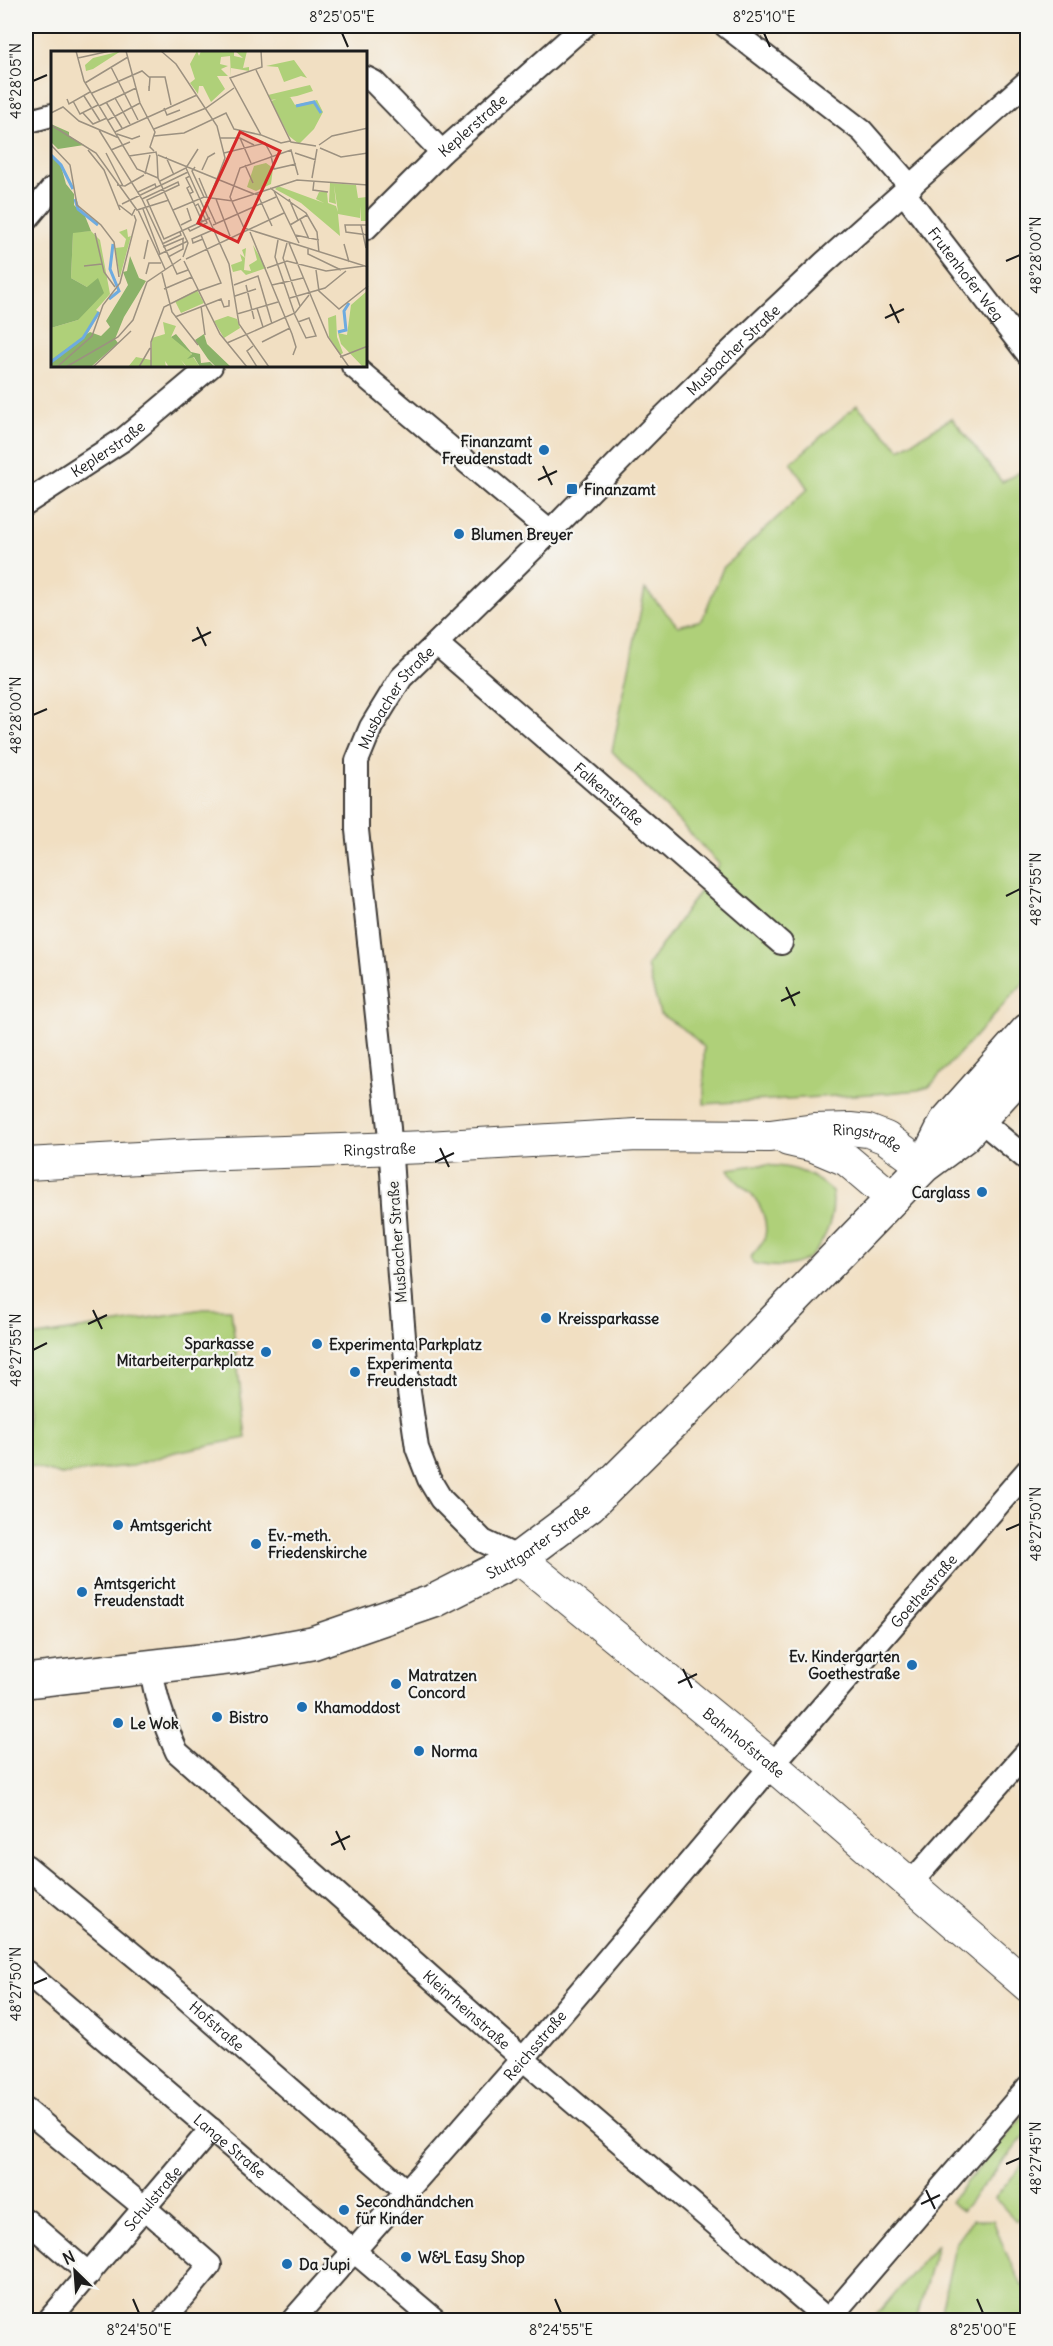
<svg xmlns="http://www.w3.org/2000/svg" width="1053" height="2346" font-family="Delius,sans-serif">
<rect width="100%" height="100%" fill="#f6f6f2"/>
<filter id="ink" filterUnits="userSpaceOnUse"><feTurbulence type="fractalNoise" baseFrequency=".0167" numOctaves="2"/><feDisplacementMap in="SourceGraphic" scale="12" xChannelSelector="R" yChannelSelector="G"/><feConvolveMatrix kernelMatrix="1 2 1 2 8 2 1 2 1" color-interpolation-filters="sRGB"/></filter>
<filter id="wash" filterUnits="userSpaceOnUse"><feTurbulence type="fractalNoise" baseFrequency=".008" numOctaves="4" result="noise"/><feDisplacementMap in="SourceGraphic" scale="24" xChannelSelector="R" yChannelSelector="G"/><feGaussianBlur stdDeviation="1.35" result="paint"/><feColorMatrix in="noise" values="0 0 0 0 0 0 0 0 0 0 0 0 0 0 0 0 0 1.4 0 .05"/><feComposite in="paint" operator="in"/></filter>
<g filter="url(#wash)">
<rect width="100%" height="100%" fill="#f1dfc2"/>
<path fill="#afd079" stroke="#66764a" stroke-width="1.5" d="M857,405L900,449L952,418L1002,482L1027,468V979L929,1087L918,1090L887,1093L704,1104V1047L688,1032L660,1014L647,966L719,864L612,751L645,589L678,626L702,620L723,568L808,489L791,463Z
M755,1165C788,1165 807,1169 832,1191C836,1216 823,1257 795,1264C782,1268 765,1266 753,1263L750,1258C754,1253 759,1248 762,1243C771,1228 762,1205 751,1194C742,1185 734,1181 728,1169Z
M203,1309H231L246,1438L175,1452L133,1466L108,1468L61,1475L26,1465V1338Z
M1027,2112V2133L962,2211L950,2202Z
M1027,2159V2209L1016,2221L995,2198Z
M972,2220H993L1005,2251L1022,2285L1027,2284V2320H939L956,2242Z
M937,2244L916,2320H872Z"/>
</g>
<g filter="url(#ink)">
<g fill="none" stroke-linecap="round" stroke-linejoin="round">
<g stroke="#3c3935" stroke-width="26">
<g id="street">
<path d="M726,26L862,131L911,187"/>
<path d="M366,78L374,82L442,152"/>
<path d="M26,122L52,115"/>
<path id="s1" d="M904,193L1028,354"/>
<path d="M26,220L52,189"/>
<path id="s2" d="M366,228L442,152L584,26"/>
<path d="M353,366L550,532"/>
<path id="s3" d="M26,503L124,439L211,366"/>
<path id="s4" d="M437,644L781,943"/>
<path d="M979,1119L1028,1160"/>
<path id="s5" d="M519,1558L483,1541L441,1499L429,1479L417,1448L408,1385L399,1276L389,1128L357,830V761L371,727L401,678L550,532L653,427L737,345L824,263L1028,81"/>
<path id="s6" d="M151,1667C155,1698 164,1724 177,1752L523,2059L828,2320"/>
<path id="s7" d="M26,1866L181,1994L406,2191"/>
<path d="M909,1885L1028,1751"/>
<path id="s8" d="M26,1972L435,2320"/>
<path d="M26,2110L145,2208L210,2265L164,2320"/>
<path d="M26,2220L89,2274"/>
<path id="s9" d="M49,2320L211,2129"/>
<path id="s10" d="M293,2320L523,2059L772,1765L1028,1470"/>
<path d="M828,2320L1028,2087"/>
</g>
</g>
<g stroke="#3c3935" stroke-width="34">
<g id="secondary">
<path d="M788,1140L814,1146L847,1160L893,1199"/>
<path id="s11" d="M26,1164L195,1155L427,1147L637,1135L770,1136L815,1130L850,1129L868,1131L886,1138L924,1166"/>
<path id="s12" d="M519,1558L772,1765L1028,1986"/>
</g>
</g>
<g stroke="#3c3935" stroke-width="36">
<g id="primary">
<path d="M933,1148L946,1122L1028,1030"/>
<path id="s13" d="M26,1681L235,1657L312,1643L434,1601L519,1558L590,1505L734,1362L924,1166L963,1137L1028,1066"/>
</g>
</g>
<use href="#street" stroke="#fff" stroke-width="22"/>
<use href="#secondary" stroke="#fff" stroke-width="32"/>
<use href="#primary" stroke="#fff" stroke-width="33"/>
</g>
</g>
<path fill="none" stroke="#1c1c1c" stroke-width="2" d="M342,33L348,47M764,33L770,47M33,81L47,75M1006,261L1020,255M890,304L899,323M885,318L904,309M543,466L552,485M538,480L557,471M197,627L206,646M192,641L211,632M33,715L47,709M1006,896L1020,889M786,987L795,1006M781,1001L800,992M440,1148L449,1167M435,1162L454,1153M93,1310L102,1329M88,1324L107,1315M33,1350L47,1343M1006,1530L1020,1524M683,1669L692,1688M678,1683L697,1674M336,1831L345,1850M331,1845L350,1836M33,1984L47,1978M1006,2164L1020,2158M926,2190L935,2209M921,2204L940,2195M133,2299L139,2313M555,2299L561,2313M977,2299L983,2313"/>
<g fill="#1f6fb2" stroke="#f6f6f2" stroke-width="2">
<circle cx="544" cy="450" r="6"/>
<rect x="566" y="483" width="12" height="12" rx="3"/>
<circle cx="459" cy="534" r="6"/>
<circle cx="982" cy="1192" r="6"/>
<circle cx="546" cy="1318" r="6"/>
<circle cx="317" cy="1344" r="6"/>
<circle cx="266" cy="1352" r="6"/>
<circle cx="355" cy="1372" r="6"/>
<circle cx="118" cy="1525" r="6"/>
<circle cx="256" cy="1544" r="6"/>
<circle cx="82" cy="1592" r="6"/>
<circle cx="912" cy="1665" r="6"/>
<circle cx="396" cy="1684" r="6"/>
<circle cx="302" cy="1707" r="6"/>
<circle cx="217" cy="1717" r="6"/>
<circle cx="118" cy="1723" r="6"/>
<circle cx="419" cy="1751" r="6"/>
<circle cx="344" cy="2210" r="6"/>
<circle cx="406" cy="2257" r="6"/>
<circle cx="287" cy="2264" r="6"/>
</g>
<g text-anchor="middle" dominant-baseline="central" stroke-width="4.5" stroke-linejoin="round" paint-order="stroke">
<g font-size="15" fill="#1c1c1c" stroke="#f6f6f2">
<text stroke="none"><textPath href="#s2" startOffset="148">Keplerstraße</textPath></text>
<text stroke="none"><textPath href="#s1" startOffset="102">Frutenhofer Weg</textPath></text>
<text stroke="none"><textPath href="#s5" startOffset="1407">Musbacher Straße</textPath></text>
<text stroke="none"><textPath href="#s3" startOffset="98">Keplerstraße</textPath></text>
<text stroke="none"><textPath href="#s5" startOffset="921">Musbacher Straße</textPath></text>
<text stroke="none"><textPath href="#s4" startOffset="228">Falkenstraße</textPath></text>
<text stroke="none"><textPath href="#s11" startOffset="844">Ringstraße</textPath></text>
<text stroke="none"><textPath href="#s11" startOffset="354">Ringstraße</textPath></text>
<text transform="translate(397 1242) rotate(-94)">Musbacher Straße</text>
<text stroke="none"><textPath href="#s13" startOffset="538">Stuttgarter Straße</textPath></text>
<text stroke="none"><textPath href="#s10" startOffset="964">Goethestraße</textPath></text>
<text stroke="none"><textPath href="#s12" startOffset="291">Bahnhofstraße</textPath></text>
<text stroke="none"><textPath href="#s6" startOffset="477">Kleinrheinstraße</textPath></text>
<text stroke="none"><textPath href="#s7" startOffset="249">Hofstraße</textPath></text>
<text stroke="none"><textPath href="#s10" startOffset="366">Reichsstraße</textPath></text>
<text stroke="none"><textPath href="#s8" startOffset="268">Lange Straße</textPath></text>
<text stroke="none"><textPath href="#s9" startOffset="160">Schulstraße</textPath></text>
</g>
<g font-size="15" font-weight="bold" fill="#1c1c1c" stroke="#f6f6f2" text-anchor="start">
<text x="532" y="441" text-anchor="end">Finanzamt<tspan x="532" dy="17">Freudenstadt</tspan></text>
<text x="584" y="489">Finanzamt</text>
<text x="471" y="534">Blumen Breyer</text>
<text x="970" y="1192" text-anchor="end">Carglass</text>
<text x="558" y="1318">Kreissparkasse</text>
<text x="254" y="1343" text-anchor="end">Sparkasse<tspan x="254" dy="17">Mitarbeiterparkplatz</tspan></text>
<text x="329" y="1344">Experimenta Parkplatz</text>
<text x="367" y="1363">Experimenta<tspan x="367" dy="17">Freudenstadt</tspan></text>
<text x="130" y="1525">Amtsgericht</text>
<text x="268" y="1535">Ev.-meth.<tspan x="268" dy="17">Friedenskirche</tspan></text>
<text x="94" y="1583">Amtsgericht<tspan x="94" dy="17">Freudenstadt</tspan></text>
<text x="900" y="1656" text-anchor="end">Ev. Kindergarten<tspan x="900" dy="17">Goethestraße</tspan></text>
<text x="408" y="1675">Matratzen<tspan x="408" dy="17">Concord</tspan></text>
<text x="314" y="1707">Khamoddost</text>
<text x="229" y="1717">Bistro</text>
<text x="130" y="1723">Le Wok</text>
<text x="431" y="1751">Norma</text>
<text x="356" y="2201">Secondhändchen<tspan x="356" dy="17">für Kinder</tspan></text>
<text x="418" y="2257">W&amp;L Easy Shop</text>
<text x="299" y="2264">Da Jupi</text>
</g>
</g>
<g transform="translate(51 51)">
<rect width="316" height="316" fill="#f1dfc2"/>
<path d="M70,0L42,18L35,20L34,14L42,7ZM146,0L148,5L150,0H183V5L192,7L184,0H196L192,17L198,16V20L180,17V26L179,5L170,6L169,13L177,15L170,18L177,25H166L174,38L160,51L152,35H148L147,43L139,32L144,28L139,13ZM243,9L256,27L250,25L233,31L227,16L215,15ZM259,34L262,40L246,45L220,49L217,44ZM238,44L244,54L266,49L272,61L263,78L248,93L238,85L220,50ZM215,112L222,117L220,133L205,140L196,136L203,115ZM279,132L305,134L307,147L316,146V170H310L309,155V167L287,163L289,185L250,152L224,138L227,135L273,152L265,148L268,141H276L277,152L285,155L287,161L283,134L285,153L278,151ZM76,178L77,186L80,185L69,226L64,197L73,196L75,188L68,181ZM40,180L49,189L59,243L45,259L48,261L35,286L0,309V277L27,269L36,236L20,227L22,181ZM202,194L215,217L195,224L190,219L182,221L180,214L191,210L189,203L194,207L191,199L195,197L193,219L200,220L198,214L206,209ZM146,239L153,252L130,262L124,250ZM316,240V316H312L290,293L287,282L296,284L300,254ZM285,264L286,286L292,302L289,304L278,286L277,267ZM177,265L186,268L189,277L173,287L163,270ZM112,271L125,275L120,286L134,294L149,316H136L130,309L135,316H118L114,310L115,316H77L85,306L100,309L101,287L114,283Z" fill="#afd079"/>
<path d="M0,73L18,81V85L33,94L7,98L0,91ZM0,105L10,115L15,133L23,143V154L34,165L40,180L22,182L20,227L36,236L47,227L53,242L27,269L0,277ZM79,205L88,227L95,230L73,266L64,288L67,292L40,316H0V309L39,281L50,285L59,276L55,270L77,234L72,221L76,220ZM125,283L140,301L149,303L150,312L159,311L164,316H149L143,306L136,308L141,303L120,286ZM153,283L156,293L180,316H165L157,308L144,289Z" fill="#8bb269"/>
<path fill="none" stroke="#6eabe0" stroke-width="3" d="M245,55L263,51L270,62M0,104L10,114L22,138M24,148L27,158L47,174M58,248L68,240L59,218L62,193M287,281L295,279L293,260L298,252M0,311L32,287L48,261"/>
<path fill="none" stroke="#9c9180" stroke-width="1.5" d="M25,0L33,30L86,118L107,127M75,0L89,52L104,81L99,96L103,100M110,0L125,13L166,75L174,107L159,146M210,0L211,16L179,27L210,84L230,92L239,90M27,7L59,0M60,16L87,69M205,19L240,91L265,95M34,32L77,6M98,35V40L99,26M41,42L91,20L98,26H114L120,54M33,45L49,70M64,47L79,73M16,48L18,53L39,41M22,50L29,63L47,54M55,51L71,77M48,55L85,37M113,57L116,64L129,59M0,62L12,56L28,70L68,87M32,62L42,73L56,67M57,69L89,52M0,74L45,102L86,159L118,149M103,78L155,57L183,37M48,79L91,148L126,223L137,219M64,81L146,44M66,83L81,88L89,85M103,85L133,82L175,62L183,78L210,84M169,87H189L203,94M189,87L200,112M0,94L19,114L26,154L50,174L63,191L68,226M268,94L281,85L317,77M269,97L290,106L317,102M37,99L53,119L69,159M60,99L79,91M55,102L72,135M173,102L214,92L221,105M244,102L265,109M107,104L203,143M78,105L105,101L106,105M106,105L107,127L137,192L132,206M220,105L223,118L245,113M115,106L123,124M194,114L202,132M144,116L141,120L153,146M135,117L178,213L188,273L218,316M151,119L157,106L164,102M94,123L99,104M247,124L240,99L189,117L179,146L193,177L317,216M148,127L156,146M261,127L266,98M109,130L135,117L147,98M263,130L262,139L277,141M66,134L74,135L93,124M139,135L136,137L151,170M219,137L255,162L266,181L268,202M223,140L248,192M87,141L104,133L105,136M206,142L221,175M138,143L142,141L135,127L139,125M91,148L127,131L128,134L96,149L113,188L159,167M165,148L179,185M238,148L247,169M155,151L165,173M71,153L137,121M68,154L81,164L84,158M92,158L109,203M87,159L114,218M122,159L153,146L182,150L246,129L317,134M249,168L258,188M130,174L140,169L136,157M162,174L225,146M239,174L256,164M310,174L315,197M317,174H294L295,181L317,184M137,177L139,180L156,172L147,153L144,155M199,181L241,283L245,296L242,304M44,182L53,221L64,236M244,184L268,189M152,188L142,192L141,188L164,178M227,189L224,206L244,264L255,287L265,285L258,267L247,271M236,192L232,207L249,255M238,192L277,286L298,316M111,193L130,184L129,181M293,193L298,211M112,196L133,187M257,198V203L290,219M107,204L137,190M117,206L132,198V188M93,208L97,189M135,208L233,162M133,210L169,283L196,316M33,215L51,213M216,217L236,210L275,220L313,215M265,219L268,240L288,258L317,235M111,222L121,261L147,294M95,223L98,212H110M183,234L207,225L221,273M195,234L203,268M221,234L252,227M113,238L141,226M147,240L170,232L150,184M184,245L205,238M239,247L274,237L295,220M150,255L154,284M206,257L212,276M186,263L227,251M124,266L170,248L173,256L178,255V249M211,291L239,277M176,292L244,262L258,244M202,295L196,300L206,316M289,306L317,295M6,316L41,285L52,254L69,232L85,169L83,164M15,316L67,286L82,269L96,231L130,208M42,316L80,280M88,316L99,297M100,316V291L113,256L147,239"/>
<path fill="#d62828" fill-opacity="0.15" stroke="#d62828" stroke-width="3" d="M189,81L229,100L187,191L147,172Z"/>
<rect width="316" height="316" fill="none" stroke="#1c1c1c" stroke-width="3"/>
</g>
<rect width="1053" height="2346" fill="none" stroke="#f6f6f2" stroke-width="66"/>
<g transform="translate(75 2271) rotate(335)" stroke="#f6f6f2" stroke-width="4.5" paint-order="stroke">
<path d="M0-4.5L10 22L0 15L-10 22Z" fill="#1c1c1c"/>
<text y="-9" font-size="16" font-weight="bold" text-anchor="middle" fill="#1c1c1c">N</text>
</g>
<rect x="33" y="33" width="987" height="2280" fill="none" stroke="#1c1c1c" stroke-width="2"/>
<g font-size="15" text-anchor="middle" fill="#1c1c1c">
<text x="342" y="22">8°25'05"E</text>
<text x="764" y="22">8°25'10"E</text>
<text transform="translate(16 81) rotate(-90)" y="5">48°28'05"N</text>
<text transform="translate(1036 255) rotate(-90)" y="5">48°28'00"N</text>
<text transform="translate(16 715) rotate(-90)" y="5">48°28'00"N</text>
<text transform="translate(1036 889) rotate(-90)" y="5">48°27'55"N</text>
<text transform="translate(16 1350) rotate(-90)" y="5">48°27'55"N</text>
<text transform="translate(1036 1524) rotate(-90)" y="5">48°27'50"N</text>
<text transform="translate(16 1984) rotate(-90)" y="5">48°27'50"N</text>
<text transform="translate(1036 2158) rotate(-90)" y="5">48°27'45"N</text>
<text x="139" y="2335">8°24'50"E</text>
<text x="561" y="2335">8°24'55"E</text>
<text x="983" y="2335">8°25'00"E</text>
</g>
</svg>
